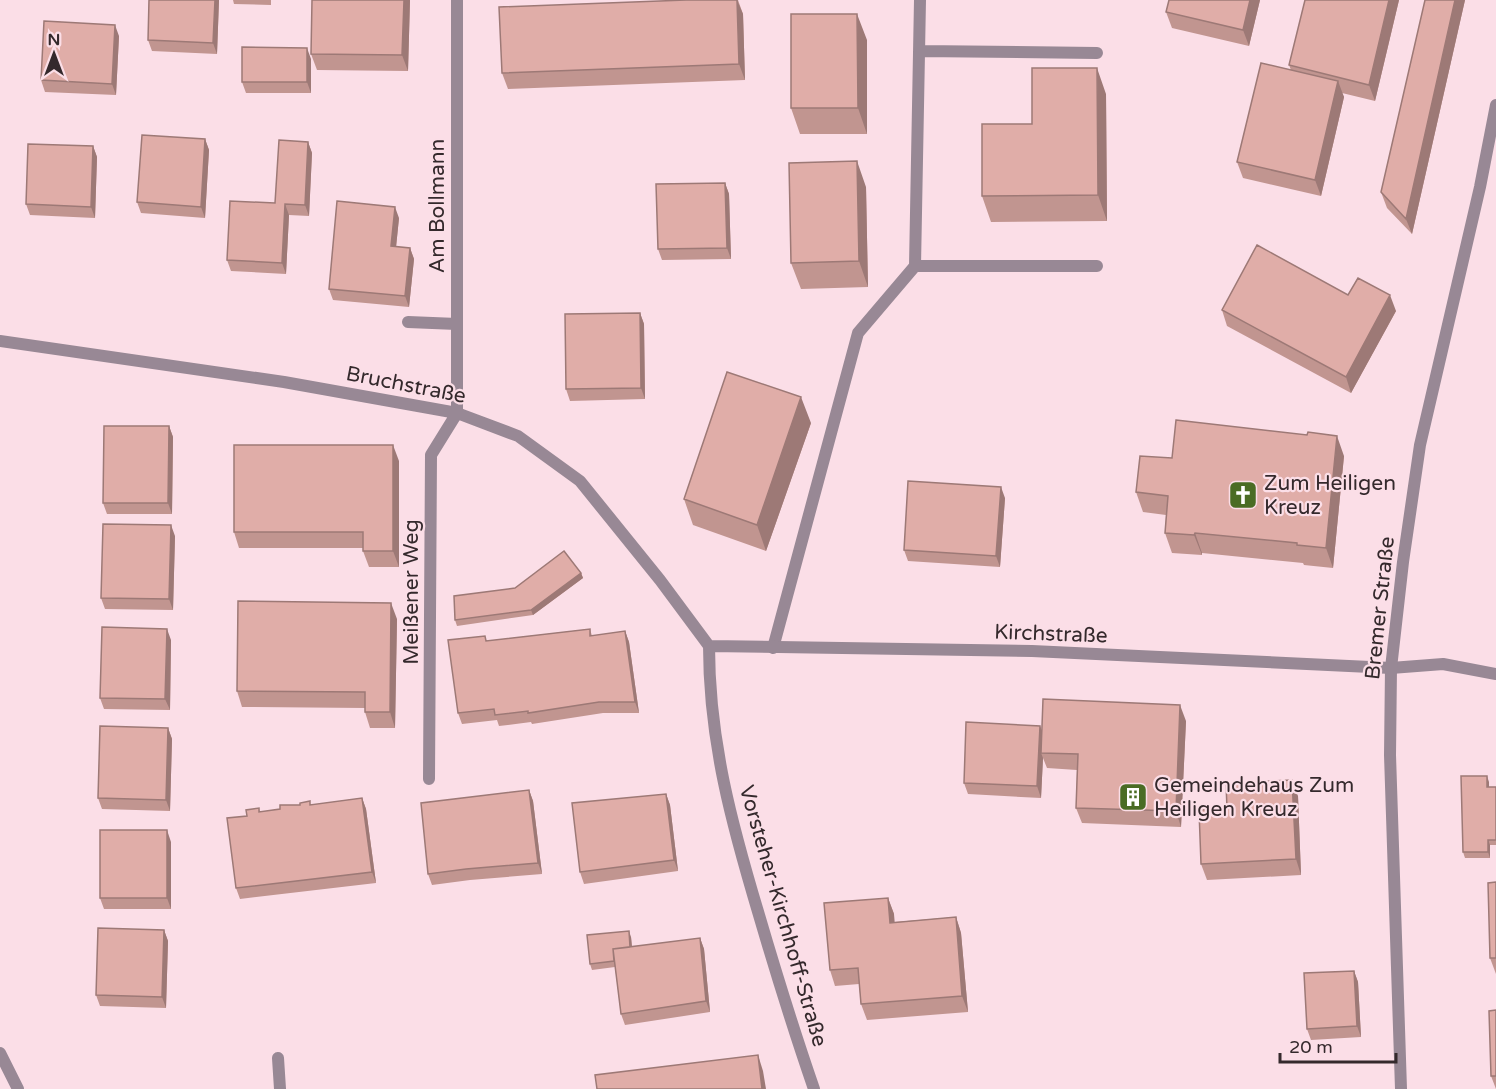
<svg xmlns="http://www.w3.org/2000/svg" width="1496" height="1089" font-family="'Varela Round',sans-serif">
<rect width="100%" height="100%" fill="#fbdee7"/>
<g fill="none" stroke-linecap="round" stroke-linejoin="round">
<path stroke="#988895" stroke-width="12" d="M919,51L1097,53
M915,266H1097
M408,322L457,324
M773,648L858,333L915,266L920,0
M278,1058L280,1089"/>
<path stroke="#988895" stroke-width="12" d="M457,0V413
M0,341L284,382L457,413L518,436L580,481L660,580L709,646
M709,646L1032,651L1391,668L1443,664L1496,674
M709,646C709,741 732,825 759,915C776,973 794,1031 814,1089
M429,779L431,455L457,413
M0,1053L18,1089"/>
<path stroke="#988895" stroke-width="12" d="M1401,1089L1390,755L1391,668L1403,562L1420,445L1480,187L1496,105"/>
</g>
<path fill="#c19590" d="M149,0H219L217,54L152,51L148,40Z
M233,0H271V5L234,4Z
M410,0L408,71L317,70L311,54Z
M686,0H738L743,14L745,80L508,89L502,73Z
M1169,0H1260L1249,46L1172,28L1166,12Z
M1305,0H1399L1375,101L1342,93L1344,97L1321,196L1243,178L1237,162L1291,70L1289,65Z
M1425,0H1465L1412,234L1387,208L1381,192Z
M119,36L116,95L45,92L41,80Z
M867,40V134H800L791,108Z
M311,59V93H246L242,82Z
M1106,94L1107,221L991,222L982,196Z
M205,139L209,150L205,218L141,213L137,202Z
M308,142L312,153L309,216L289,215L286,274L231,271L227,260L275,203Z
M93,146L97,157L95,218L30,215L26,204Z
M725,183L729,194L731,259L662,260L658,249Z
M866,187L868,287L801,289L791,263Z
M399,218L396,247L410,248L414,259L409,307L333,300L329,289Z
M1348,295L1396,311L1351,393L1227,326L1222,310Z
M640,313L644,324L645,399L570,401L566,389Z
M811,423L766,551L693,525L684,499Z
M169,426L173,437L172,514H107L103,503Z
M1344,456L1333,568L1304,565L1303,563L1202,553V555L1172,553L1165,533L1166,515L1143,512L1136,492L1172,458Z
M399,461V567H369L363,551V548H239L234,532Z
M1005,498L1000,567L908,561L904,550Z
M175,536L173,610L105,609L101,598Z
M581,573L583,578L533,615L457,626L455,620L515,588Z
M397,619L395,728H370L365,712V708L242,707L237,691Z
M590,629L592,636L625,631L629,642L639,713H603L532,724L531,722L499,726L497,720L462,724L458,713L487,641Z
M171,640L170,710L104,709L100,698Z
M1186,721L1181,827L1082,823L1076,808L1077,770L1047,768L1043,758L1041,798L968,794L964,783L1040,726L1042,731Z
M168,728L172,739L170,811L102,809L98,798Z
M1489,782V787H1496V845H1490V858H1465L1463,852Z
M529,790L533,801L542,874L470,880L432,885L428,874Z
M666,794L670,805L678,871L584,884L580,872Z
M1298,796L1301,875L1207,880L1201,864L1227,809Z
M362,798L366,809L376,883L240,899L236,888L247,816L259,808L260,812Z
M171,842V909H104L100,898Z
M1496,882V974L1490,958Z
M888,898L894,914V922L956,917L961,933L968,1012L867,1020L861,1004L859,984L835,986L830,970Z
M164,930L168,941L166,1008L100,1006L96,995Z
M631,937L632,947L700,938L704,949L710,1012L625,1025L621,1014L615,967L592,970L590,964Z
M1354,971L1358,982L1361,1037L1311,1040L1307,1029Z
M1496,1010V1089L1491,1076Z"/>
<path fill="#9d7976" d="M215,0H219L217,54L213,43Z
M404,0H410L408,71L402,55Z
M737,0L743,14L745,80L739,64Z
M1250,0H1260L1249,46L1243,30Z
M1389,0H1399L1375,101L1369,85Z
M1455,0H1465L1412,234L1406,219Z
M857,14L867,40V134L858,108Z
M115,25L119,36L116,95L112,84Z
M307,48L311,59V93L307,82Z
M1097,68L1106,94L1107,221L1098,195Z
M1338,81L1344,97L1321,196L1315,180Z
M205,139L209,150L205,218L201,207Z
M308,142L312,153L309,216L305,205Z
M93,146L97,157L95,218L91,207Z
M857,161L866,187L868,287L859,261Z
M725,183L729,194L731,259L727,248Z
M285,204L289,215L286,274L282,263Z
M395,207L399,218L395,257L391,246Z
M410,248L414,259L409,307L405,296Z
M1390,295L1396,311L1351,393L1346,377Z
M640,313L644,324L645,399L641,388Z
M801,397L811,423L766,551L757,525Z
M169,426L173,437L172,514L168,503Z
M1337,436L1344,456L1333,568L1326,548Z
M393,445L399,461V567L393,551Z
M1001,487L1005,498L1000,567L996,556Z
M171,525L175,536L173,610L169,599Z
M1195,533L1202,553V555L1194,535Z
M581,573L583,578L533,615L531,610Z
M391,603L397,619L395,728L390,712Z
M167,629L171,640L170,710L165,699Z
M625,631L629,642L639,713L635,702Z
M1180,705L1186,721L1181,827L1176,811Z
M1040,726L1044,737L1041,753L1043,758L1041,798L1037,786Z
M168,728L172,739L170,811L166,800Z
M1487,776L1489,782V793L1487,787Z
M1292,780L1298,796L1301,875L1296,859Z
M529,790L533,801L542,874L538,863Z
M666,794L670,805L678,871L674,860Z
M362,798L366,809L376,883L372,872Z
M167,830L171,842V909L167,898Z
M1488,840L1490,845V858L1488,852Z
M888,898L894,914L896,938L890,923Z
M956,917L961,933L968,1012L962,996Z
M164,930L168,941L166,1008L162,997Z
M629,931L631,937L633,959L631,953Z
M700,938L704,949L710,1012L706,1001Z
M1354,971L1358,982L1361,1037L1357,1026Z
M758,1055L763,1071L766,1089H762Z"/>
<path fill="#e0ada8" stroke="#9d7976" stroke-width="1.5" d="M149,0H215L213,43L148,40Z
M312,0H404L402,55L311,54Z
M686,0H737L739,64L502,73L499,7Z
M1169,0H1250L1243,30L1166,12Z
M1305,0H1389L1369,85L1289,65Z
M1425,0H1455L1406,219L1381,192Z
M791,14H857L858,108H791Z
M44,21L115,25L112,84L41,80Z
M242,47L307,48V82H242Z
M1261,63L1338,81L1315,180L1237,162Z
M1032,68H1097L1098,195L982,196V124H1032Z
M142,135L205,139L201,207L137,202Z
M279,140L308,142L305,205L285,204L282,263L227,260L230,201L275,203Z
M28,144L93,146L91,207L26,204Z
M857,161L859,261L791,263L789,163Z
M725,183L727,248L658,249L656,184Z
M337,201L395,207L391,246L410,248L405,296L329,289Z
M1257,245L1348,295L1358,278L1390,295L1346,377L1222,310Z
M640,313L641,388L566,389L565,314Z
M727,372L801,397L757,525L684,499Z
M1176,420L1307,435L1308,432L1337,436L1326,548L1297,545V543L1195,533L1194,535L1165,533L1168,496L1136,492L1140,456L1172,458Z
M104,426H169L168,503H103Z
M234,445H393V551H363V532H234Z
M908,481L1001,487L996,556L904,550Z
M103,524L171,525L169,599L101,598Z
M564,551L581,573L531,610L455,620L454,596L515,588Z
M238,601L391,603L390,712H365V692L237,691Z
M102,627L167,629L165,699L100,698Z
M590,629V636L625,631L635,702H599L528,713V711L495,715L494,709L458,713L448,640L485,636L486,641Z
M1043,699L1180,705L1176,811L1076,808L1078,754L1041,753Z
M966,722L1040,726L1037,786L964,783Z
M100,726L168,728L166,800L98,798Z
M1461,776H1487V787H1496V840H1488V852H1463Z
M1292,780L1296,859L1201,864L1199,810L1227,809L1226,783Z
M529,790L538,863L466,869L428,874L421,803Z
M666,794L674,860L580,872L572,803Z
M362,798L372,872L236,888L227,818L247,816L246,810L259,808V812L280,809V805H300V803L310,801V805Z
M100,830H167V898H100Z
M1496,882V958H1490L1488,883Z
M888,898L890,923L956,917L962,996L861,1004L858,968L830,970L824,903Z
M98,928L164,930L162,997L96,995Z
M629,931L630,947L613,949L614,961L590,964L587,935Z
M700,938L706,1001L621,1014L613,949Z
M1354,971L1357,1026L1307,1029L1304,973Z
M1496,1010V1076H1491L1489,1011Z
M758,1055L762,1089H597L595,1075Z"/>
<defs>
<g id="church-square" transform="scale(1.5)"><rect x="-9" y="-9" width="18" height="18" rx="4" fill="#4a6c24" stroke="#fbdee7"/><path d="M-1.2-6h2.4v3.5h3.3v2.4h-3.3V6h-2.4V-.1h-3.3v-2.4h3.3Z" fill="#fff"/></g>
<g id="building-square" transform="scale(1.5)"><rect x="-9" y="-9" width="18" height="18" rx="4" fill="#4a6c24" stroke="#fbdee7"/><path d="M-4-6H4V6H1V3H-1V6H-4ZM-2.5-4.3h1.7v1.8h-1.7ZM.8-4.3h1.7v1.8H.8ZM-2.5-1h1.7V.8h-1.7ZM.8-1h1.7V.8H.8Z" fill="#fff"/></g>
</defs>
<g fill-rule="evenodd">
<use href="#church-square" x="1243" y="495"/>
<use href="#building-square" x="1133" y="797"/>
</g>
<g text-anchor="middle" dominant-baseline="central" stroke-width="4.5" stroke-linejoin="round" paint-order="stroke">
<g font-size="21" fill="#34292c" stroke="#fbdee7">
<text transform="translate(437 206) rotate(-90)">Am Bollmann</text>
<text transform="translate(406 385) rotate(11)">Bruchstraße</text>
<text transform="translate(411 592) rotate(-90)">Meißener Weg</text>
<text transform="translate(1380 608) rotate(-84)">Bremer Straße</text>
<text transform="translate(1051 634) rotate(2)">Kirchstraße</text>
<text transform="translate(783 916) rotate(74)">Vorsteher-Kirchhoff-Straße</text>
</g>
<g font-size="21" fill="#34292c" stroke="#fbdee7" text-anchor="start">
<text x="1264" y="483">Zum Heiligen<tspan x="1264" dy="24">Kreuz</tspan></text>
<text x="1154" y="785">Gemeindehaus Zum<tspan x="1154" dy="24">Heiligen Kreuz</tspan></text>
</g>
</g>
<g transform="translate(54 54)" stroke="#fbdee7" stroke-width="4.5" paint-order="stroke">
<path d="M0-4.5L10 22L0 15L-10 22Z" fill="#34292c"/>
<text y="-9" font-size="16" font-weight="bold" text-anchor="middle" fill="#34292c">N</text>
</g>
<path d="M1280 1053v9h116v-9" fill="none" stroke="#34292c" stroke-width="3"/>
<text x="1289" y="1053" font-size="18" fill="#34292c" stroke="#fbdee7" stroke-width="4.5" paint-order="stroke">20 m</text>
</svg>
